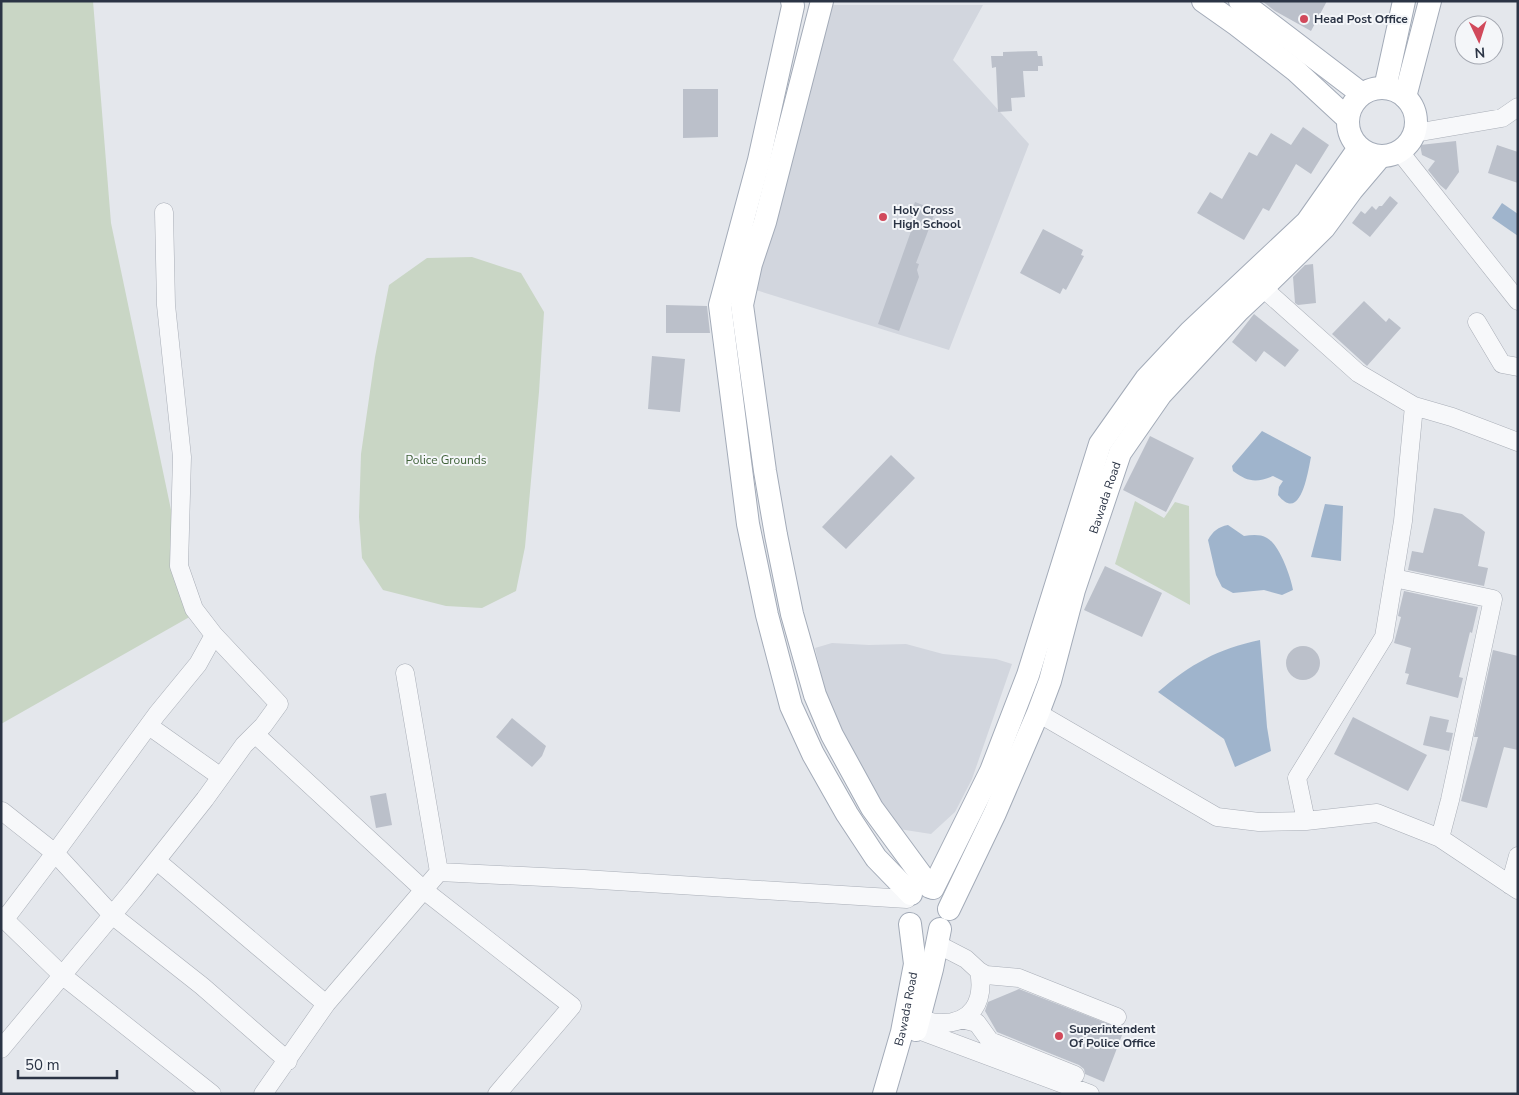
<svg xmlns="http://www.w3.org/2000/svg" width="1519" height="1095" font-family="'Nunito Sans',sans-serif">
<rect width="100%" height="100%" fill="#e4e7ec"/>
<path fill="#d2d6de" d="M822,5H983L953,60L1029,144L949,350L746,287Z
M832,643L869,645L906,644L943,654L996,659L1012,664L972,779L955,812L931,834L886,827L829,708L815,648Z"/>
<path fill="#c9d6c5" d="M1,1H93L111,223L193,615L1,724Z
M472,257L521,273L544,312L539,392L525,547L516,591L482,608L446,606L383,590L362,558L359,517L361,454L375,357L389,285L427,258Z
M1135,501L1164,518L1175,502L1189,506L1190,605L1115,564Z"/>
<path fill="#9fb4cc" d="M1502,203L1518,214V236L1492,218Z
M1262,431L1311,457C1308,471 1301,524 1278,495L1279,487L1283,481L1273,476C1256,483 1248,482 1233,471L1232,466Z
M1325,504L1343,506L1341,561L1311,557Z
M1228,525L1244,536C1252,535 1260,534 1267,538C1279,544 1291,577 1293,590L1282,595L1264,590L1233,593L1222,587L1216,575L1208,540C1213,531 1218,527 1228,525Z
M1260,640L1267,727L1271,751L1235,767L1224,739L1158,692C1191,664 1217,649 1260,640Z"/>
<path fill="#bbc0ca" d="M1262,1H1327L1311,31L1275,11Z
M1037,51L1038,56H1042L1043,66H1038V71H1023L1025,97L1011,98L1012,111L998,112L996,67L992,68L991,56H1003V52Z
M683,89H718V137L683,138Z
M1303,127L1329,145L1311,174L1296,164L1269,211L1263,208L1244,240L1197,213L1210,192L1222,199L1249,152L1257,156L1271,133L1291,145Z
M1456,141L1459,172L1446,190L1440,185L1428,170L1435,161L1422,155L1420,145Z
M1497,145L1518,152V183L1488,173Z
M1390,196L1398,203L1370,237L1352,223L1361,211L1365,214L1372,206L1376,210L1379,206H1382Z
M915,202L936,210L916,263L919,264L917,270L919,277L899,331L878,324L915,220L910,216Z
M1043,229L1083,250L1081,255L1084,256L1066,290L1063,288L1060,294L1020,273Z
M1313,264L1316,303L1298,305L1295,303L1293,277L1305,265Z
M1364,301L1386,322L1389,318L1401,328L1367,366L1332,334Z
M666,305L707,306L710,333H666Z
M1254,314L1299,350L1285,367L1264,351L1256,362L1232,342Z
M652,356L685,359L680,412L648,409Z
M1150,436L1194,458L1166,512L1123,490Z
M891,455L915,478L846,549L822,527Z
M1434,508L1462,514L1485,532L1478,566L1488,568L1484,586L1408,570L1412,551L1423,553Z
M1105,566L1162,593L1142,637L1084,610Z
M1404,591L1478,607L1472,633L1470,632L1459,677L1463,678L1458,698L1406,684L1409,674L1405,673L1411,648L1394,643L1401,617L1398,616Z
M1286 663a17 17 0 1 1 34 0a17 17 0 1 1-34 0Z
M1493,650L1518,656V750L1504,747L1487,808L1461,801L1478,737H1474Z
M1430,716L1449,720L1446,732L1453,733L1449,751L1423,745Z
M1353,717L1427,755L1408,791L1334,754Z
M512,718L546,746L542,756L532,767L496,737Z
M386,793L392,825L376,828L370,796Z
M1019,989L1124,1030L1104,1082L1085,1074L1084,1069L1079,1065L997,1032L985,1011L988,1002Z"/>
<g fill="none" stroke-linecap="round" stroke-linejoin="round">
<g stroke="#a9aeb7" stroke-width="19">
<path id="minor" d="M1415,133L1502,118L1518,107
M1400,152L1518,301
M1263,288L1358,373L1414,406L1452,417L1518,442
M1477,322L1502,364L1518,367
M1394,578L1493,599L1450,800L1440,838L1518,890
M1038,713L1217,817L1259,822L1306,821L1377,813L1440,838
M149,726L221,777
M255,734L425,891L572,1006L497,1094
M2,811L55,853L112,915L202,986L288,1061
M1306,821L1297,778L1384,637L1403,521L1414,406
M157,861L326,1004
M439,872L584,879L907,899
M1510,885L1518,856
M1,916L63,976L212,1094
M5,919L55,853L157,714L198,664L214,635
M937,944L966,959L979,971L986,975L1019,978L1117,1017
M919,1019C925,1020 932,1023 938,1023C972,1025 985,1001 979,971
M962,1019L977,1023L990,1041L1075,1075
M916,1029L1090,1094
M1,1049L133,890L205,799L244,745L263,726L279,704L214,635L194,609L179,566L182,457L166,305L164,212
M263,1094L326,1004L439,872L405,673"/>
</g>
<g stroke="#a3abb8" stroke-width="24">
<g id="major">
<path d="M792,1L793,6L759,160L720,305L748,524L767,615L791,706L813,754L847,814L876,858L911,894"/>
<path d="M822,1L765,222L751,264L742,305L765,471L776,535L792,614L815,695L832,735L872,808L930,887"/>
<path d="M1203,1L1237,25L1295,70L1348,119"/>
<path d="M1240,1L1362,94"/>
<circle cx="1382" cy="122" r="34"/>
<path d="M1385,88L1404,1"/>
<path d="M1405,97L1430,1"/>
<path d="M933,888L991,771L1028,675L1100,444L1146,379L1190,332L1307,222L1359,148"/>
<path id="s1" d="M949,909L995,813L1038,713L1050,681L1074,590L1120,453L1161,394L1238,311L1270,281L1324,228L1352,190L1380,157"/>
<path d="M916,1030L932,969L940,929"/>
<path id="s2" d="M884,1094L902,1032L915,964L910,924"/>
</g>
</g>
<use href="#minor" stroke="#f7f8fa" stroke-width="18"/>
<use href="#major" stroke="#fff" stroke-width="22"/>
</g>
<g fill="#d1495b" stroke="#f4f6f9" stroke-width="2">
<circle cx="1304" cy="19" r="5"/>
<circle cx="883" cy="217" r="5"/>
<circle cx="1059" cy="1036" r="5"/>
</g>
<g text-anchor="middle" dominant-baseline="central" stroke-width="4" stroke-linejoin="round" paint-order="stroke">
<g font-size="12" font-weight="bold" fill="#2b3445" stroke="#f4f6f9" text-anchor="start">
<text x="1314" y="19">Head Post Office</text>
<text x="893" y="210">Holy Cross<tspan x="893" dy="14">High School</tspan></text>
<text x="1069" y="1029">Superintendent<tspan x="1069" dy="14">Of Police Office</tspan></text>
</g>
<g font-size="12" fill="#3f6138" stroke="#f4f6f9">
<text x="446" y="460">Police Grounds</text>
</g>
<g font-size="12" fill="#2b3445" stroke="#f4f6f9">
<text stroke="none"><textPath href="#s1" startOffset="441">Bawada Road</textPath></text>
<text stroke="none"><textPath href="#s2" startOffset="88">Bawada Road</textPath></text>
</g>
</g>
<rect width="1519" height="1095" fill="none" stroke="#2b3445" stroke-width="5"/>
<g transform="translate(1479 40) rotate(176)"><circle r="24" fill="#f4f6f9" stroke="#a4a8b1"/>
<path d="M0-4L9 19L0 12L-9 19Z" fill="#d1495b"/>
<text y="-8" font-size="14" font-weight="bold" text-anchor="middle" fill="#2b3445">N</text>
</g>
<path d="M18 1070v8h99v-8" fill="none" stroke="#2b3445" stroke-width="2.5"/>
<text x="25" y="1070" font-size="15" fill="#2b3445" stroke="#f4f6f9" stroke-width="4" paint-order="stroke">50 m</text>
</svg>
